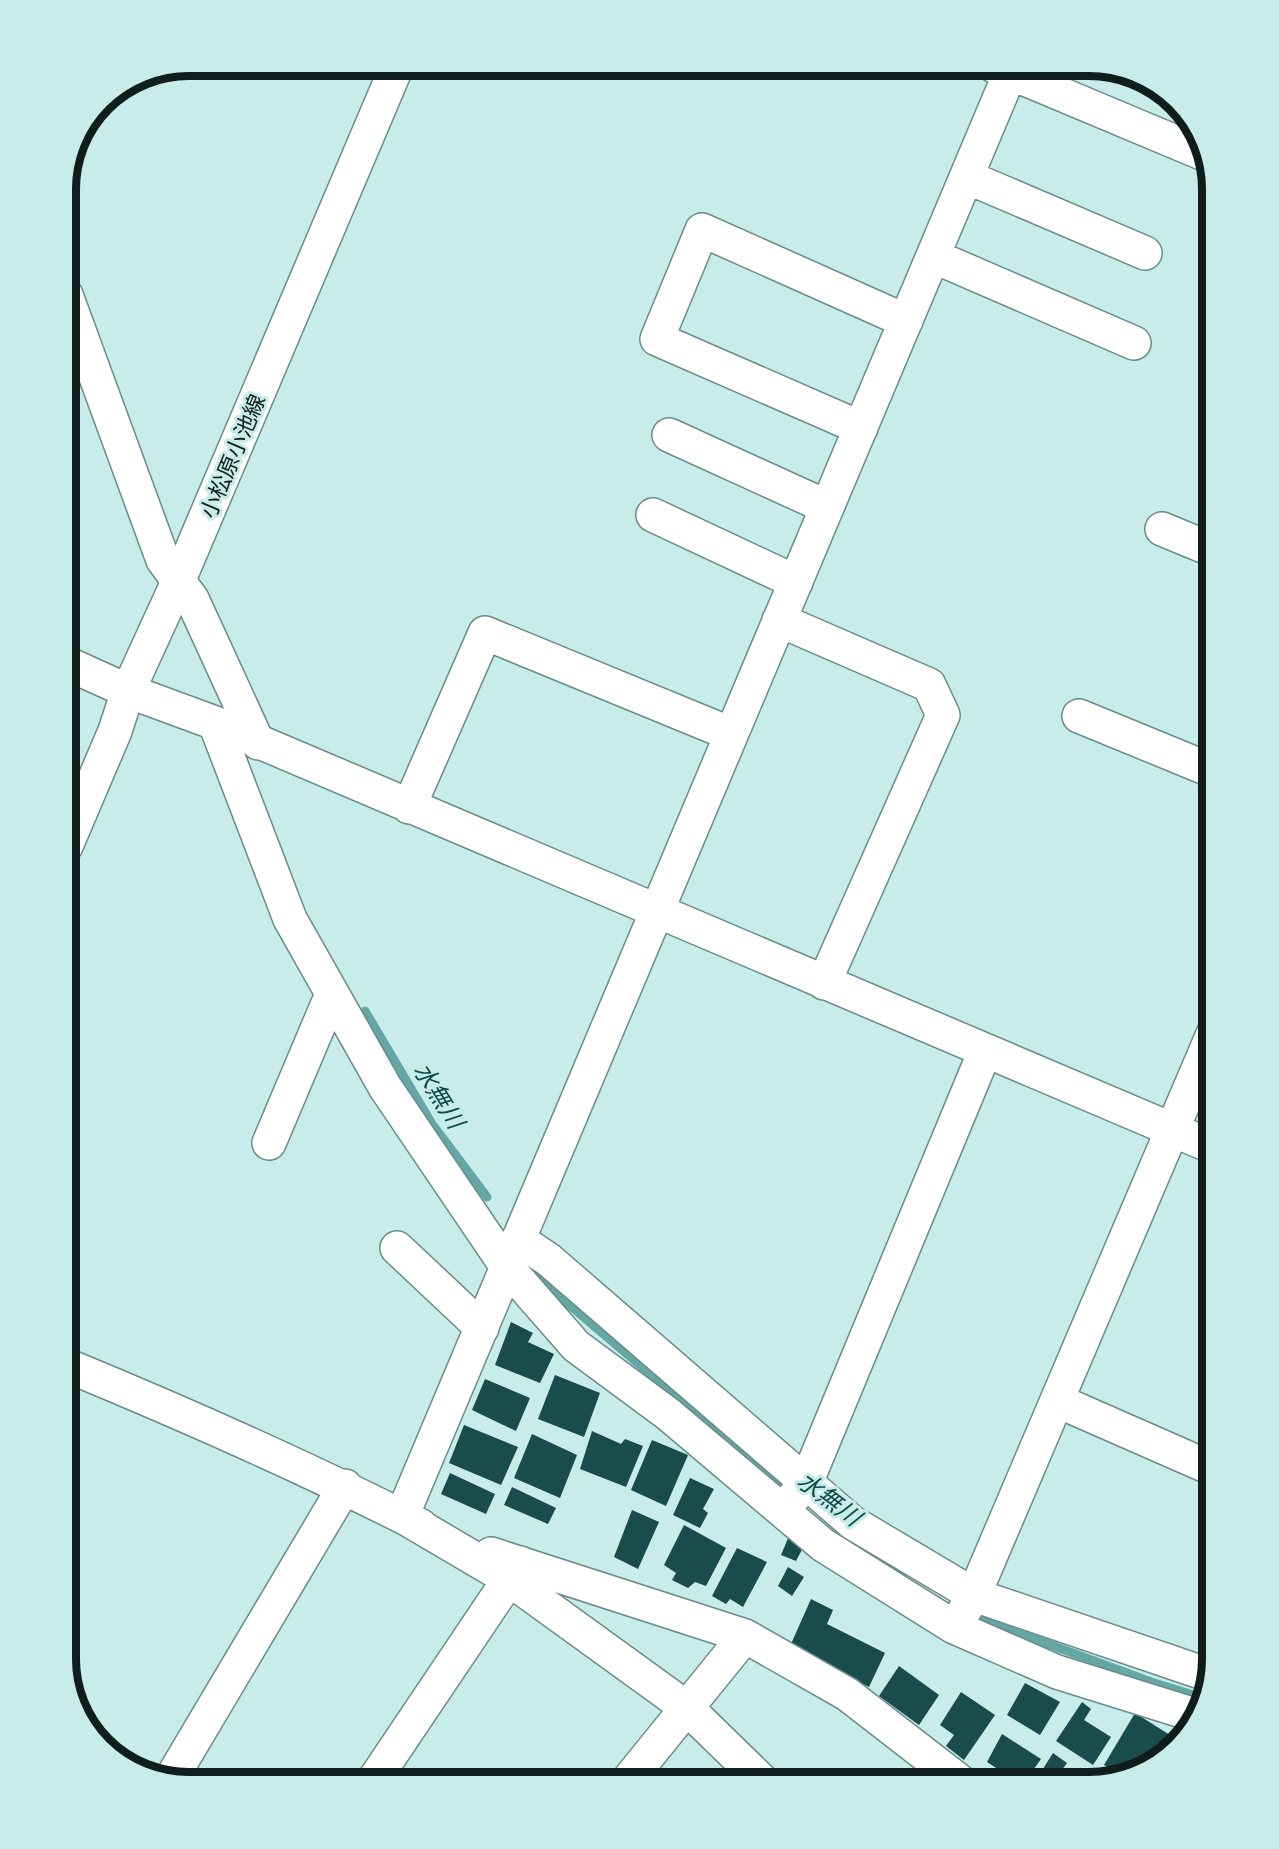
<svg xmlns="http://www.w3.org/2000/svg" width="1279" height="1849" font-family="Commissioner,'Noto Sans JP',sans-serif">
<rect width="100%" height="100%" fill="#c7ecea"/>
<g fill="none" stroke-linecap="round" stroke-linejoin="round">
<path stroke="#65a7a4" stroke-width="9" d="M365,1011L432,1124L487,1197
M531,1272L790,1493
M970,1609L1000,1626L1151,1682L1203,1698"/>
</g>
<path fill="#194c4a" d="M511,1322L533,1333L528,1342L554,1354L540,1383L495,1365Z
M555,1375L600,1393L584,1437L538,1419Z
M485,1379L530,1398L516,1431L472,1410Z
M464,1425L518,1447L501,1485L449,1463Z
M592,1431L621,1444L625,1439L643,1446L626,1487L580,1469Z
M532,1434L577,1455L560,1498L514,1478Z
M652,1440L688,1455L666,1506L631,1490Z
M450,1473L495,1494L486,1514L441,1494Z
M690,1478L714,1489L703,1509L708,1513L700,1528L673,1515Z
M512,1487L556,1508L548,1524L504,1505Z
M632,1510L659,1522L638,1569L614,1557Z
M684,1525L726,1548L706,1586L695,1582L688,1588L672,1580L676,1573L664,1565Z
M789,1536L805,1544L796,1561L781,1555Z
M737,1548L767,1562L743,1607L730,1599L726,1604L712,1596Z
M788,1567L804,1577L792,1596L778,1586Z
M811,1599L833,1610L827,1624L885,1653L869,1687L816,1662L819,1658L791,1644Z
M899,1666L939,1695L919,1725L879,1696Z
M1025,1683L1060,1702L1040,1735L1007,1715Z
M961,1692L995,1715L964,1760L946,1746L954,1735L940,1725Z
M1082,1702L1091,1709L1084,1720L1111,1737L1093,1765L1056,1741Z
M1135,1713L1170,1735L1149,1767L1120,1775L1104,1765Z
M1002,1734L1041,1759L1024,1783H1002L1007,1775L987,1762Z
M1053,1753L1067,1763L1062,1770L1080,1783H1034Z"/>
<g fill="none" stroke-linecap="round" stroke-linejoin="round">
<g stroke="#698c8a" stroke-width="36">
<path id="minor" d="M994,66L1204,154
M967,177L1145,253
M933,256L1134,343
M66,295L163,560L192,599L258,743
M861,428L657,339L702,230L906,321
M669,435L827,507
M653,515L796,582
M1162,529L1213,550
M779,620L929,685L943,715L824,983
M66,663L128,691L215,723L1213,1147
M1079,716L1213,771
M215,723L290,919L385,1087L507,1267L576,1346L668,1414L823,1545L954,1627L1057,1672L1198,1716
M409,807L485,633L731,734
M269,1143L332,994
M518,1239L549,1260L853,1523L974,1595L1209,1675
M397,1248L482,1328
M66,1365C187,1415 305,1467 421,1526
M1058,1401L1213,1469
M793,1498L806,1483L985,1051
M491,1554L745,1636L847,1694L962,1783
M963,1613L974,1595L1213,1034
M171,1779L345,1486
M372,1783L520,1563
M626,1783L745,1636
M764,1783L687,1708L509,1579L402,1516L1013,66"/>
</g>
<g stroke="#698c8a" stroke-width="36">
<path id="secondary" d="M66,846L115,731L128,691L178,582L397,66"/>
</g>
<use href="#minor" stroke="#fff" stroke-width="33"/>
<use href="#secondary" stroke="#fff" stroke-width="33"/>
</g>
<g text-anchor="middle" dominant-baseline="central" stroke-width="6" stroke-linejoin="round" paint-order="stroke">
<g font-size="22" fill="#0f1d1c" stroke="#c7ecea">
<text transform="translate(232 456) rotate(-67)">小松原小池線</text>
</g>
<g font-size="24" font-style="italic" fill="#0d4a48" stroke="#c7ecea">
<text transform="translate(440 1095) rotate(58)">水無川</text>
<text transform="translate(830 1498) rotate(37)">水無川</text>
</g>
</g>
<path d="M0 0H1279V1849H0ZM189 76H1089A113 113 0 0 1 1202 189V1659A113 113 0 0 1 1089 1772H189A113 113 0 0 1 76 1659V189A113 113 0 0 1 189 76Z" fill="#c7ecea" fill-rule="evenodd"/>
<path fill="none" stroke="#0f1d1c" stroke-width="8" d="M189 76H1089A113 113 0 0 1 1202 189V1659A113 113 0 0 1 1089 1772H189A113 113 0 0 1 76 1659V189A113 113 0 0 1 189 76Z"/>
</svg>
